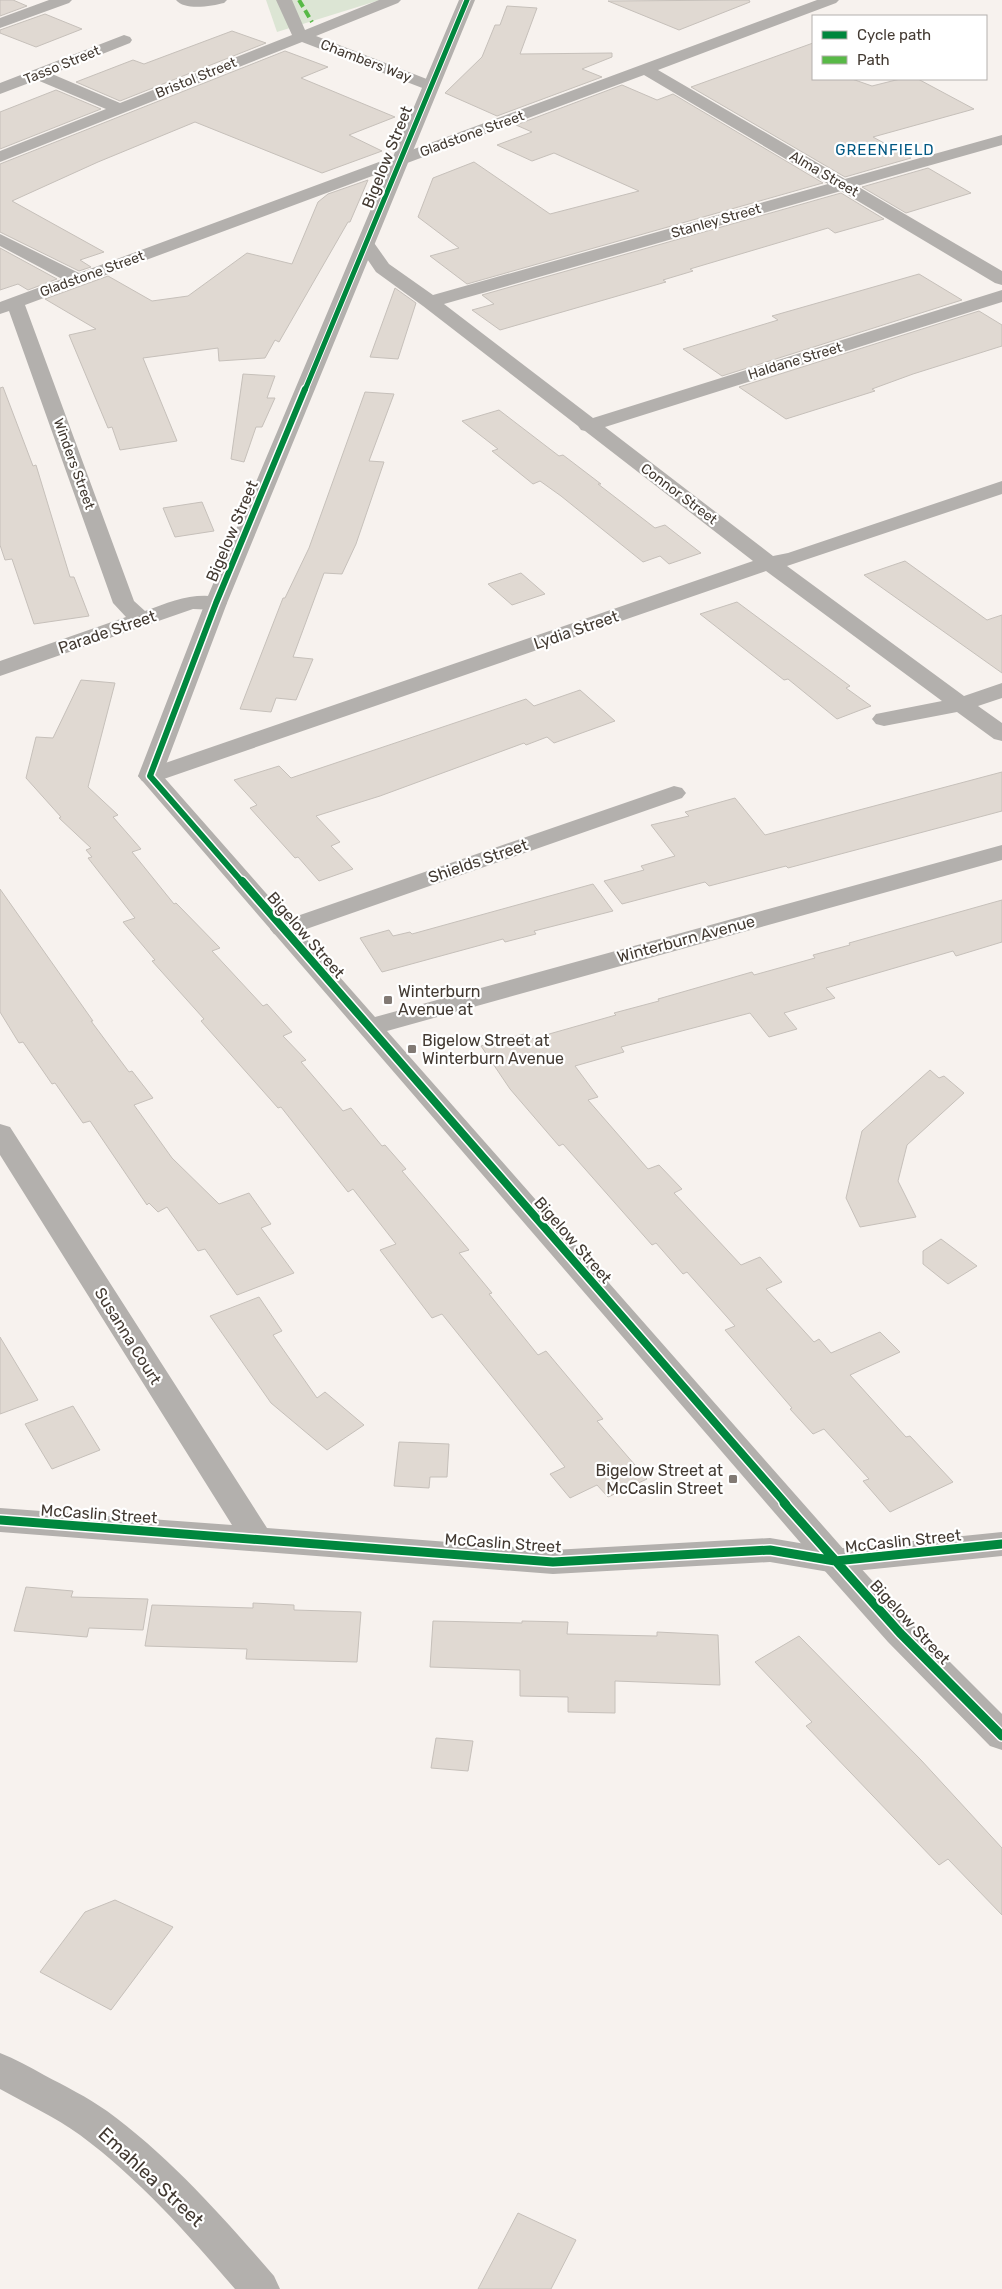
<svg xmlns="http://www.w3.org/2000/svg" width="1002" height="2289" font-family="Rubik,sans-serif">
<rect width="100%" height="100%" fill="#f7f2ee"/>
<path fill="#dce5d4" d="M266,0H380L277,32Z"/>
<path fill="#e0d9d2" stroke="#c6c0ba" d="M0,0H13L27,6L0,16Z
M749,0L750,2L679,30L608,1Z
M507,6L537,8L520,54L612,53V57L582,69L602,77L497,116L445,93L482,57L495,25H500Z
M45,14L82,29L36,47L0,33V30Z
M232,31L266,43L120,101L76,82L133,60L144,64Z
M813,43V79H852L872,86L900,79H918L974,109L873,137L911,158L845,177L691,87Z
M285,51L328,67L301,78L395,117L349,135L382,151L322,173L195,122L98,162L12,201L104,252L80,260L91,267L79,271L0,232V164Z
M622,85L657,100L673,94L823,183L467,284L430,256L459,248L418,217L433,178L474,162L550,214L639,191L554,153L532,161L497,145L532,132L516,125Z
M56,90L101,109L0,149V112Z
M928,168L971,193L906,213L862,187Z
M368,180L350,222H348L279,342L275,340L265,358L219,361L218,348L143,358L177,441L120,450L112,427L108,428L69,335L96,329L45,299L108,276L152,301L188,296L247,253L292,264L318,202L328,194Z
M841,193L884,219L835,233L828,228L690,269L693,271L663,280L666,282L500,330L472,310L494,304L482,295Z
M0,248L57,279L28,290L18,284L0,290Z
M919,274L962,300L722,376L683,349L778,320L772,316Z
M395,288L416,303L398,359L370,357Z
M979,311L1002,325V346L913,374L872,389L875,391L786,419L739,387Z
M243,374L275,376L267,398H275L262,427H256L244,462L231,459Z
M3,387L33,466L36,465L70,577H74L89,616L34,624L12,559L5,560L0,545V388Z
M365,392L394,394L369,461L384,462L356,544L342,574L324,573L293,657L313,659L296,700L276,698L271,712L240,709L283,598H285L309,548Z
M499,410L559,456L563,455L601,484H598L655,528L665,525L701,553L669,564L660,556L643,562L561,496L540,481L533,484L492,451L498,449L462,421Z
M202,502L214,531L175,537L163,508Z
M905,561L987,620L1002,615V673L864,575Z
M521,573L545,594L512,605L488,584Z
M737,602L850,686L846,688L871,706L837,719L788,679L784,680L700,614Z
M81,680L115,683L88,787L118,815L113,817L141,849L132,852L174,904L176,903L220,948L212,951L263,1006L267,1004L292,1032L283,1036L306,1060L301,1062L343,1111L351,1108L382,1146L385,1145L406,1169L402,1171L469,1250L459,1253L492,1293L489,1294L538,1355L546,1351L603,1419L597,1421L647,1479L608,1497L597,1485L570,1498L550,1474L565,1467L442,1314L432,1318L380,1250L396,1244L353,1189L348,1192L281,1107L278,1108L201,1021L204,1019L152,961L155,960L123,922L135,918L88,858L92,857L86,850L91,848L59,818L61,817L26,778L36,737L53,738Z
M580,690L615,721L554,743L547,737L526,745L524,743L380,796L316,816L340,842L331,846L353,869L319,881L298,857L295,858L250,808L257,805L234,780L279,766L291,778L526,699L534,706Z
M1002,772V811L788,868L786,866L709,886L705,882L622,904L604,881L644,870L641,866L675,856L651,825L689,816L685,812L735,798L765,835Z
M593,884L613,911L534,931L536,934L505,942L503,939L382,972L360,938L389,930L393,936L410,932L412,934Z
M0,889L93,1021H91L129,1072L132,1071L153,1098L134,1105L172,1158L219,1204L249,1193L271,1224L261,1228L294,1273L237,1295L205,1249L198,1251L167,1207L158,1212L149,1203L147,1205L90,1121L83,1123L55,1083L52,1084L23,1042L19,1043L0,1012Z
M1002,900V942L956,956L953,951L826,988L835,998L784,1013L797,1029L769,1037L750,1013L621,1047L624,1052L575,1066L598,1097L588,1100L648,1169L659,1165L682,1189L674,1193L741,1265L760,1257L782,1282L766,1289L814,1342L819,1339L831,1353L880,1332L900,1352L850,1375L906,1437L910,1436L953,1482L890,1512L863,1481L869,1479L824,1429L813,1434L790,1409L792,1408L725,1330L735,1326L687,1272L683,1274L656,1243L652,1245L563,1144L559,1146L510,1089L481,1046L524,1034L528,1040L616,1015L614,1013L659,1001L658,999L752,972L754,975L815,958L813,955L850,945L849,943Z
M930,1070L939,1078L944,1076L964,1093L907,1145L898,1181L916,1217L860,1227L846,1198L862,1131Z
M941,1239L977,1266L948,1284L923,1264V1251Z
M259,1297L282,1331L273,1335L317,1398L325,1392L364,1425L327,1450L271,1403L210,1316Z
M0,1337L38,1400L0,1414Z
M73,1406L100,1450L52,1469L25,1424Z
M399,1442L449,1444L447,1477H430L429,1488L394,1486Z
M26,1587L73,1591L71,1597L148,1599L143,1630L89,1628L87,1637L14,1631Z
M253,1603L294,1605V1610L361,1612L357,1662L246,1659L247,1649L145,1646L152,1605L253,1608Z
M433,1621L522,1623V1621L568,1622L567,1634L657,1636V1632L718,1635L720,1685L615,1681V1713L568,1712V1697L520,1696V1670L430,1667Z
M799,1636L921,1760L1002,1848V1915L948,1859L939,1865L806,1726L812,1722L755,1662Z
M436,1738L473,1741L468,1771L431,1768Z
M115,1900L173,1927L111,2010L40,1972L85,1912Z
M518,2213L576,2240L551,2289H478Z"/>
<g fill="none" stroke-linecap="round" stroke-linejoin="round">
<path fill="#b3b0ad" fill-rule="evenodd" d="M49,0H72L69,3L0,28V18Z
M176,0H227L224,3C212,6 185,11 176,0Z
M276,0H292L305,30L379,0H401L398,3L316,36L437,83L439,86L437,89H425L302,42L0,162V151L106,109L37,80L0,94V83L124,35L130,37L132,40L130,43L52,74L120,103L292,35Z
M817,0H839L836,3L658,70L845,179L1002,135V145L857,186L1002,271V285L995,283L841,191L444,304L593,418L1002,290V302L605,427L773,556L788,553L1002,481V494L787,566L964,696L1002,683V698L978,706L1002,723V741L994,739L957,712L884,726L876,724L872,719L876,714L942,701L766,571L158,781L150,783L142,781L138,776L142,771L753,561L585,431L581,430L578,426L423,306L376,272L357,244L360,240H372L389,264L433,295L828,184L644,75L25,305L134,601L145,611C172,601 195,591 224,598L227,603L224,608L216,610L193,609L0,676V661L126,617L113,603L9,311L0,314V302L62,279L0,246V234L79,273Z
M674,786L682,788L686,793L682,798L292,934L283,937L274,934L270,929L274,924Z
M0,1124L10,1127L267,1528L553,1550L770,1538L835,1549L1002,1532V1556L835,1573L770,1562L553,1574L0,1532V1508L232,1525L0,1155Z
M0,2053C15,2059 30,2067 44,2075C65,2086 87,2097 107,2111C170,2157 223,2217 274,2276L280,2289H235C188,2234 138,2178 80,2135C55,2117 27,2104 0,2089Z"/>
<path fill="#b3b0ad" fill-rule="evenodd" d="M459,0H475L227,603L162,775L375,1017L1002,845V860L387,1031L846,1552L912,1624L1002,1714V1750L990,1746L888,1642L824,1570L138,776L205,603Z"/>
<path stroke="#58b947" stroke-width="4" stroke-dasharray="8 4" stroke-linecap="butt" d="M299,0L312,22"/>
<g stroke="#fff" stroke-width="7">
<path id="cycleway-far3" d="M305,390L467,0"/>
</g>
<g stroke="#fff" stroke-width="9">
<path id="cycleway-far2" d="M243,883L150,776L216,603L305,389"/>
</g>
<g stroke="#fff" stroke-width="11">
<path id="cycleway-far1" d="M242,881L786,1504"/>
</g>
<g stroke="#fff" stroke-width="12">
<path id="cycleway" d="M784,1503L900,1633L1002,1736
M0,1520L553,1562L770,1550L835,1561L1002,1544"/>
</g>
<use href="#cycleway-far3" stroke="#00873e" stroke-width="5"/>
<use href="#cycleway-far2" stroke="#00873e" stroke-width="6"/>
<use href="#cycleway-far1" stroke="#00873e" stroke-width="8"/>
<use href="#cycleway" stroke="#00873e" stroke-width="9"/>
</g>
<g fill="#827a74" stroke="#fff" stroke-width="2">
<rect x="383" y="995" width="10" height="10" rx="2.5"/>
<rect x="407" y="1044" width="10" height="10" rx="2.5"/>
<rect x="728" y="1474" width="10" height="10" rx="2.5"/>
</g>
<g text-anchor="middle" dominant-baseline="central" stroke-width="4.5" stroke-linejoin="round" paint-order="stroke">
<g font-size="14" fill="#433a32" stroke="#fff">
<text transform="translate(366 61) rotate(21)">Chambers Way</text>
<text transform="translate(62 65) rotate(-22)">Tasso Street</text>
<text transform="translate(196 78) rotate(-22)">Bristol Street</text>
<text transform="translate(472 134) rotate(-20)">Gladstone Street</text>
<text transform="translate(824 174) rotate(30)">Alma Street</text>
<text transform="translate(716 221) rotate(-16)">Stanley Street</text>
<text transform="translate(92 274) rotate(-20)">Gladstone Street</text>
<text transform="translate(795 361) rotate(-17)">Haldane Street</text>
<text transform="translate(74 464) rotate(70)">Winders Street</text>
<text transform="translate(679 494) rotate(37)">Connor Street</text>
</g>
<g font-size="15" letter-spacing="1" fill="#005883" stroke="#fff">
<text x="885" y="150">GREENFIELD</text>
</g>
<g font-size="16" fill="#433a32" stroke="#fff">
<text transform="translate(387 157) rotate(-68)">Bigelow Street</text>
<text transform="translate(232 531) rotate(-67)">Bigelow Street</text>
<text transform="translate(576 630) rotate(-19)">Lydia Street</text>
<text transform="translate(107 632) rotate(-19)">Parade Street</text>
<text transform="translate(478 861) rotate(-19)">Shields Street</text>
<text transform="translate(306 935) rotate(49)">Bigelow Street</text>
<text transform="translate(686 939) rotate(-15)">Winterburn Avenue</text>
<text transform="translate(573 1240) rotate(49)">Bigelow Street</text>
<text transform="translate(128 1336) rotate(58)">Susanna Court</text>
<text transform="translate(99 1514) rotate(4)">McCaslin Street</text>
<text transform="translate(903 1541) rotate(-6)">McCaslin Street</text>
<text transform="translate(503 1543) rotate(4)">McCaslin Street</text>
<text transform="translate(910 1622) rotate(47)">Bigelow Street</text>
</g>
<g font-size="16" fill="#433a32" stroke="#fff" text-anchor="start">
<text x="398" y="991">Winterburn<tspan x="398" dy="18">Avenue at</tspan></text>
<text x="422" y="1040">Bigelow Street at<tspan x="422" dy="18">Winterburn Avenue</tspan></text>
<text x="723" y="1470" text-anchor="end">Bigelow Street at<tspan x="723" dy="18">McCaslin Street</tspan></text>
</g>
<g font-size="19" fill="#433a32" stroke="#fff">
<text transform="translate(151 2177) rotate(43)">Emahlea Street</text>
</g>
</g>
<rect x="812" y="15" width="175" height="65" fill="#ffffff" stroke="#b4b0ad"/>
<rect x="822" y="31" width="25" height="8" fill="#00873e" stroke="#b4b0ad"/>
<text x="857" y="40" font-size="15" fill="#433a32">Cycle path</text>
<rect x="822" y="56" width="25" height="8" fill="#58b947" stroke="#b4b0ad"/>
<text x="857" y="65" font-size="15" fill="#433a32">Path</text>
</svg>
